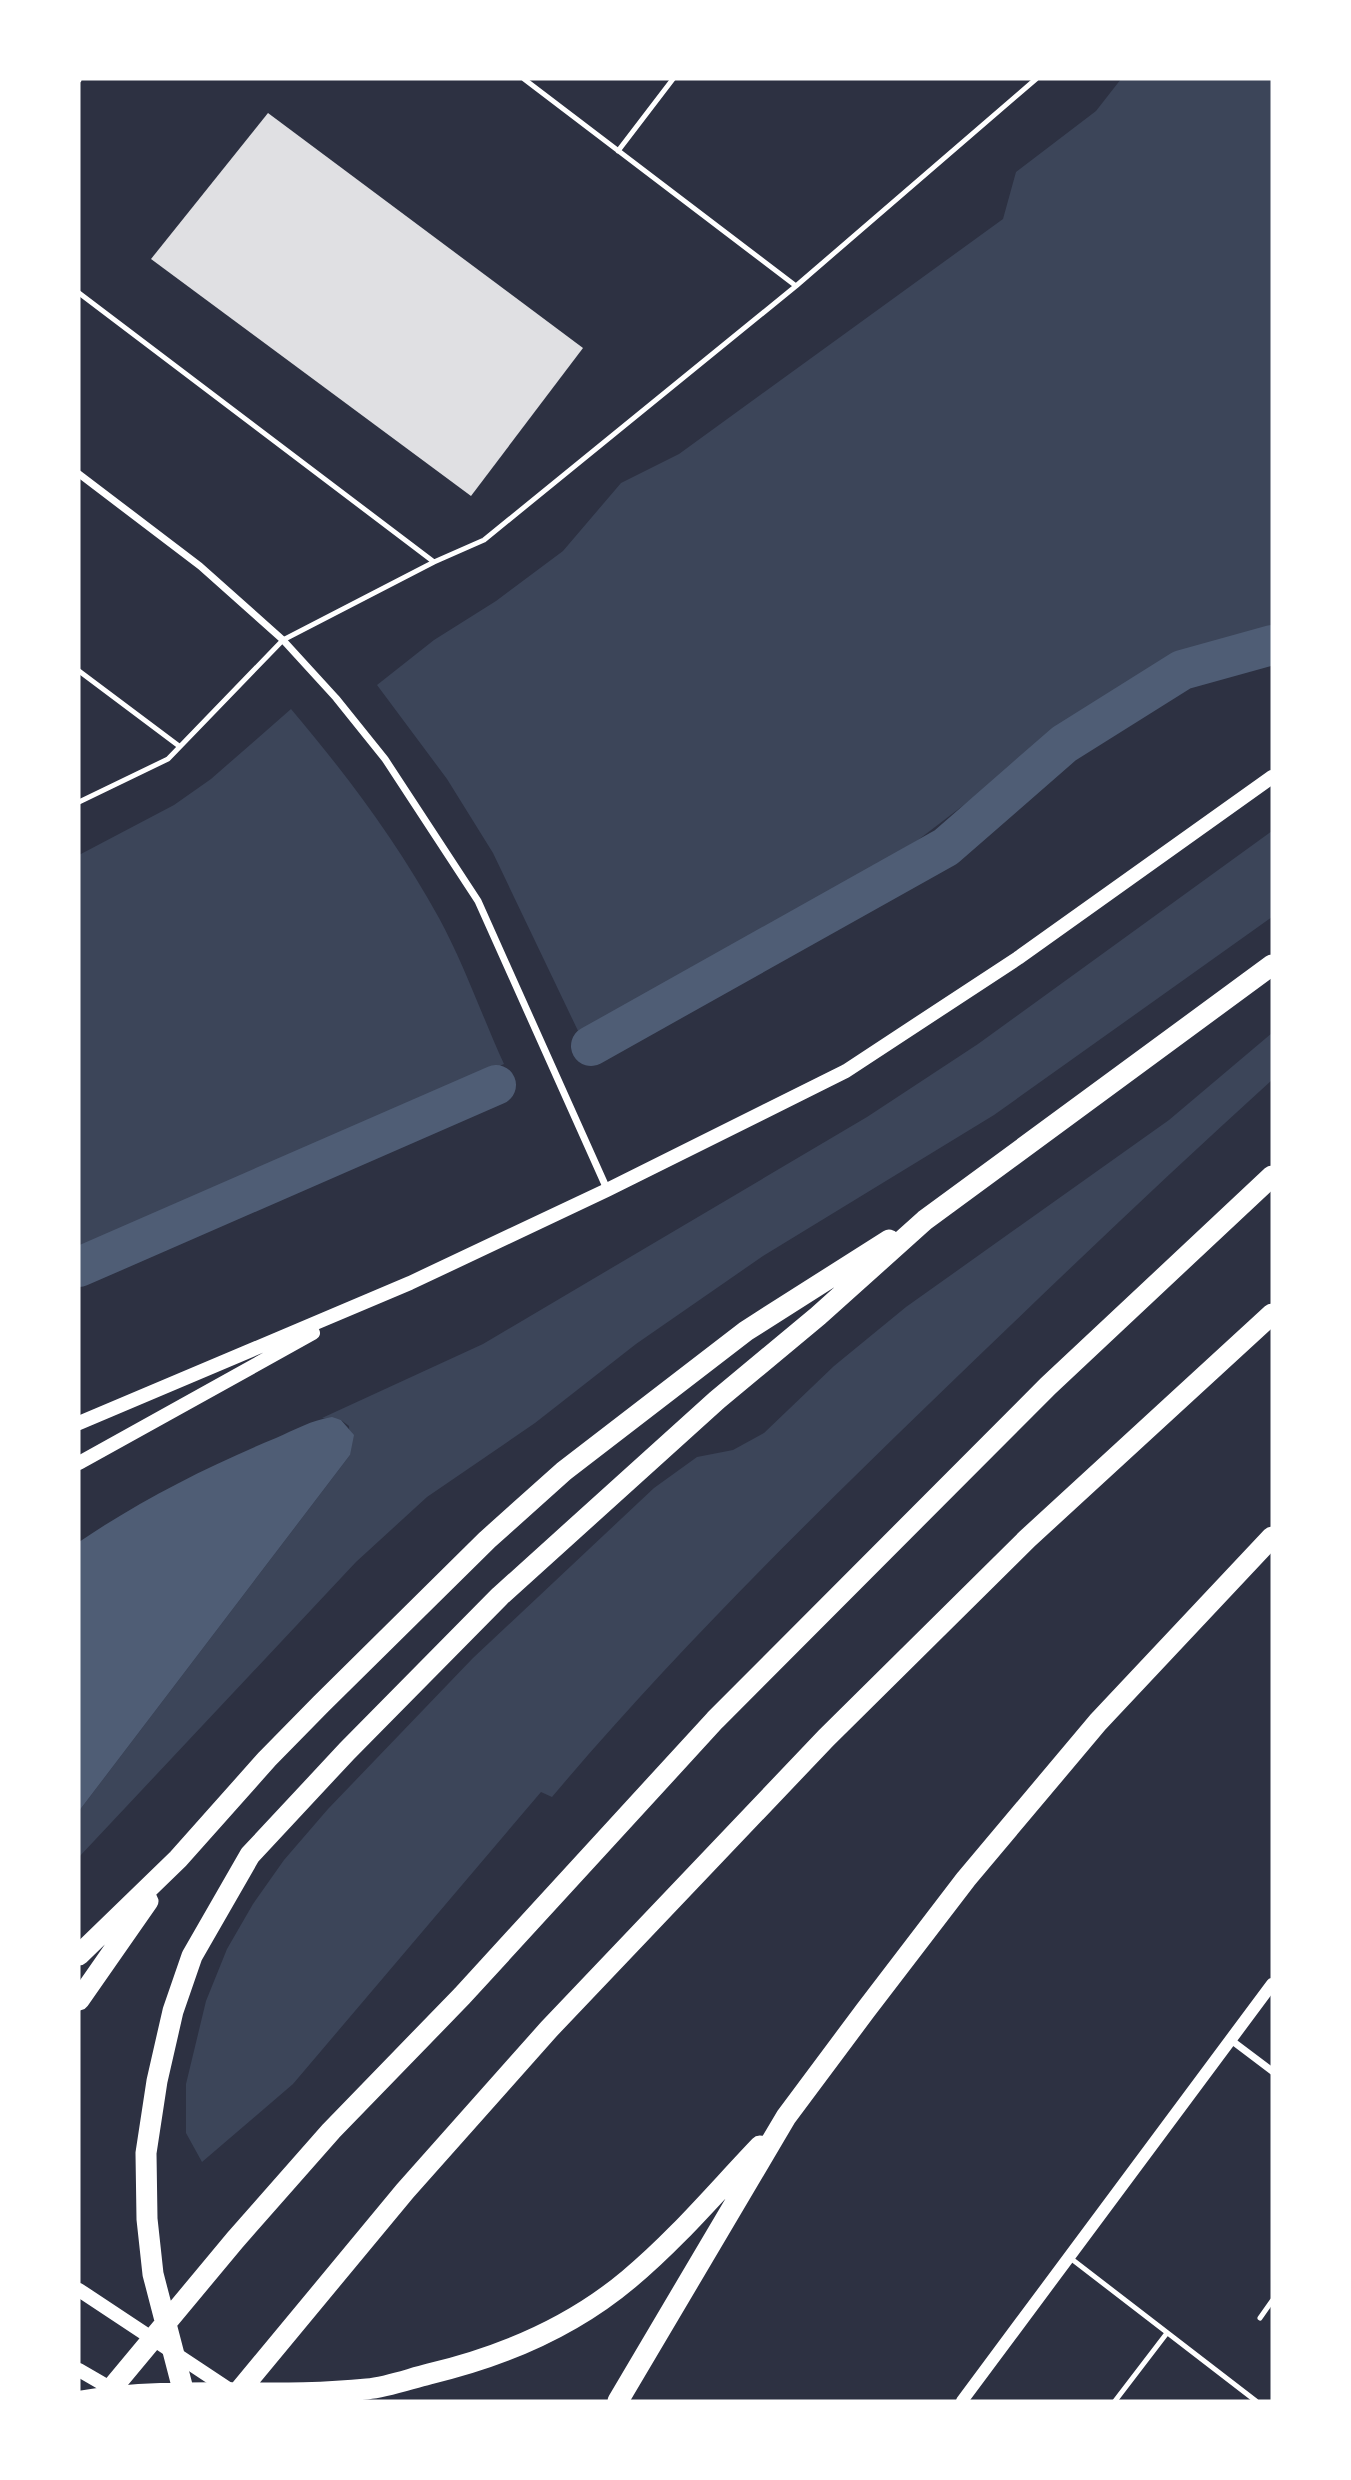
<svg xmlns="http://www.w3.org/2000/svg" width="1351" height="2480" font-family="'Libre Baskerville',serif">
<rect width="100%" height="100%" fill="#2d3142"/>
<path fill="#3c4559" d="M1121,79H1272V633L1194,651L1109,694L918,840L616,1020L580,1035L493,853L447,779L377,685L434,640L496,601L563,551L621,483L679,454L1003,219L1016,172L1096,111Z
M291,709C347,775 397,842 439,918C464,964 482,1016 504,1064L79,1252V855L174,805L211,779Z
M1272,831V917L994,1115L763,1256L636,1344L535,1423L427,1497L356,1562L79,1857V1811L350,1455L349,1426L341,1420L322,1418L483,1344L867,1117L978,1044Z
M1272,1033V1080C1156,1185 1043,1294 930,1403C799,1530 669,1658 552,1797L541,1792L293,2084L202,2162L186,2133V2084L206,2001L227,1949L253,1904L284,1860L328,1809L473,1658L654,1488L697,1457L733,1450L764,1433L834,1366L906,1307L1169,1120Z"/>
<path fill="#4f5d75" d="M332,1417L341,1420L354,1435L350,1455L79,1811V1542C139,1501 208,1466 276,1438C294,1430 312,1420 332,1417Z"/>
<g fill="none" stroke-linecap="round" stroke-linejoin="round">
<path stroke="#4f5d75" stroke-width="40" d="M591,1046L946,847L1064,744L1182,670L1272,645
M79,1267L496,1085"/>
</g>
<path fill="#e0e0e3" d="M268,113L583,348L471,496L151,259Z"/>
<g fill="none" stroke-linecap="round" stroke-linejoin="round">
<path stroke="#fff" stroke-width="5" d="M79,80V79
M618,151L673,79
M796,286L1036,79
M79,293L434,562
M79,671L179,746
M79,802L168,759L283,640L434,562L484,540L796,286L524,79
M1069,2257L1256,2401
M1260,2318L1272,2301
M1115,2401L1167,2333"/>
<path stroke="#fff" stroke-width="7" d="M79,474L200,566L283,640L336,698L385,759L478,901L607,1189
M1231,2040L1272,2071"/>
<path stroke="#fff" stroke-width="12" d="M962,2401L1272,1984"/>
<path stroke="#fff" stroke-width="14" d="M79,1423L410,1283L607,1190L846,1071L1018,958L1272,777
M79,1463L313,1333
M79,2290L233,2392
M79,2370L117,2392"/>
<path stroke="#fff" stroke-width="21" d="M79,1955L178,1859L267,1759L321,1704L487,1540L564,1471L746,1331L889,1240
M79,2000L148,1901
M81,2401C176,2385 272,2399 367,2389C388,2387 409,2379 429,2374C501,2357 572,2327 629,2279C677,2239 717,2191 760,2146
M101,2401L235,2240L331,2131L462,1996L715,1720L1048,1386L1272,1176
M186,2401L153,2274L147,2219L146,2153L157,2081L173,2011L192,1956L250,1855L347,1751L500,1596L717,1400L818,1316L925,1220L1272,965
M231,2401L405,2191L549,2029L826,1738L1027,1539L1272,1314
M618,2401L786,2117L865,2011L966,1879L1098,1722L1272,1537"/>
</g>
<rect width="1351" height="2480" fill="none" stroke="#ffffff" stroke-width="161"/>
</svg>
